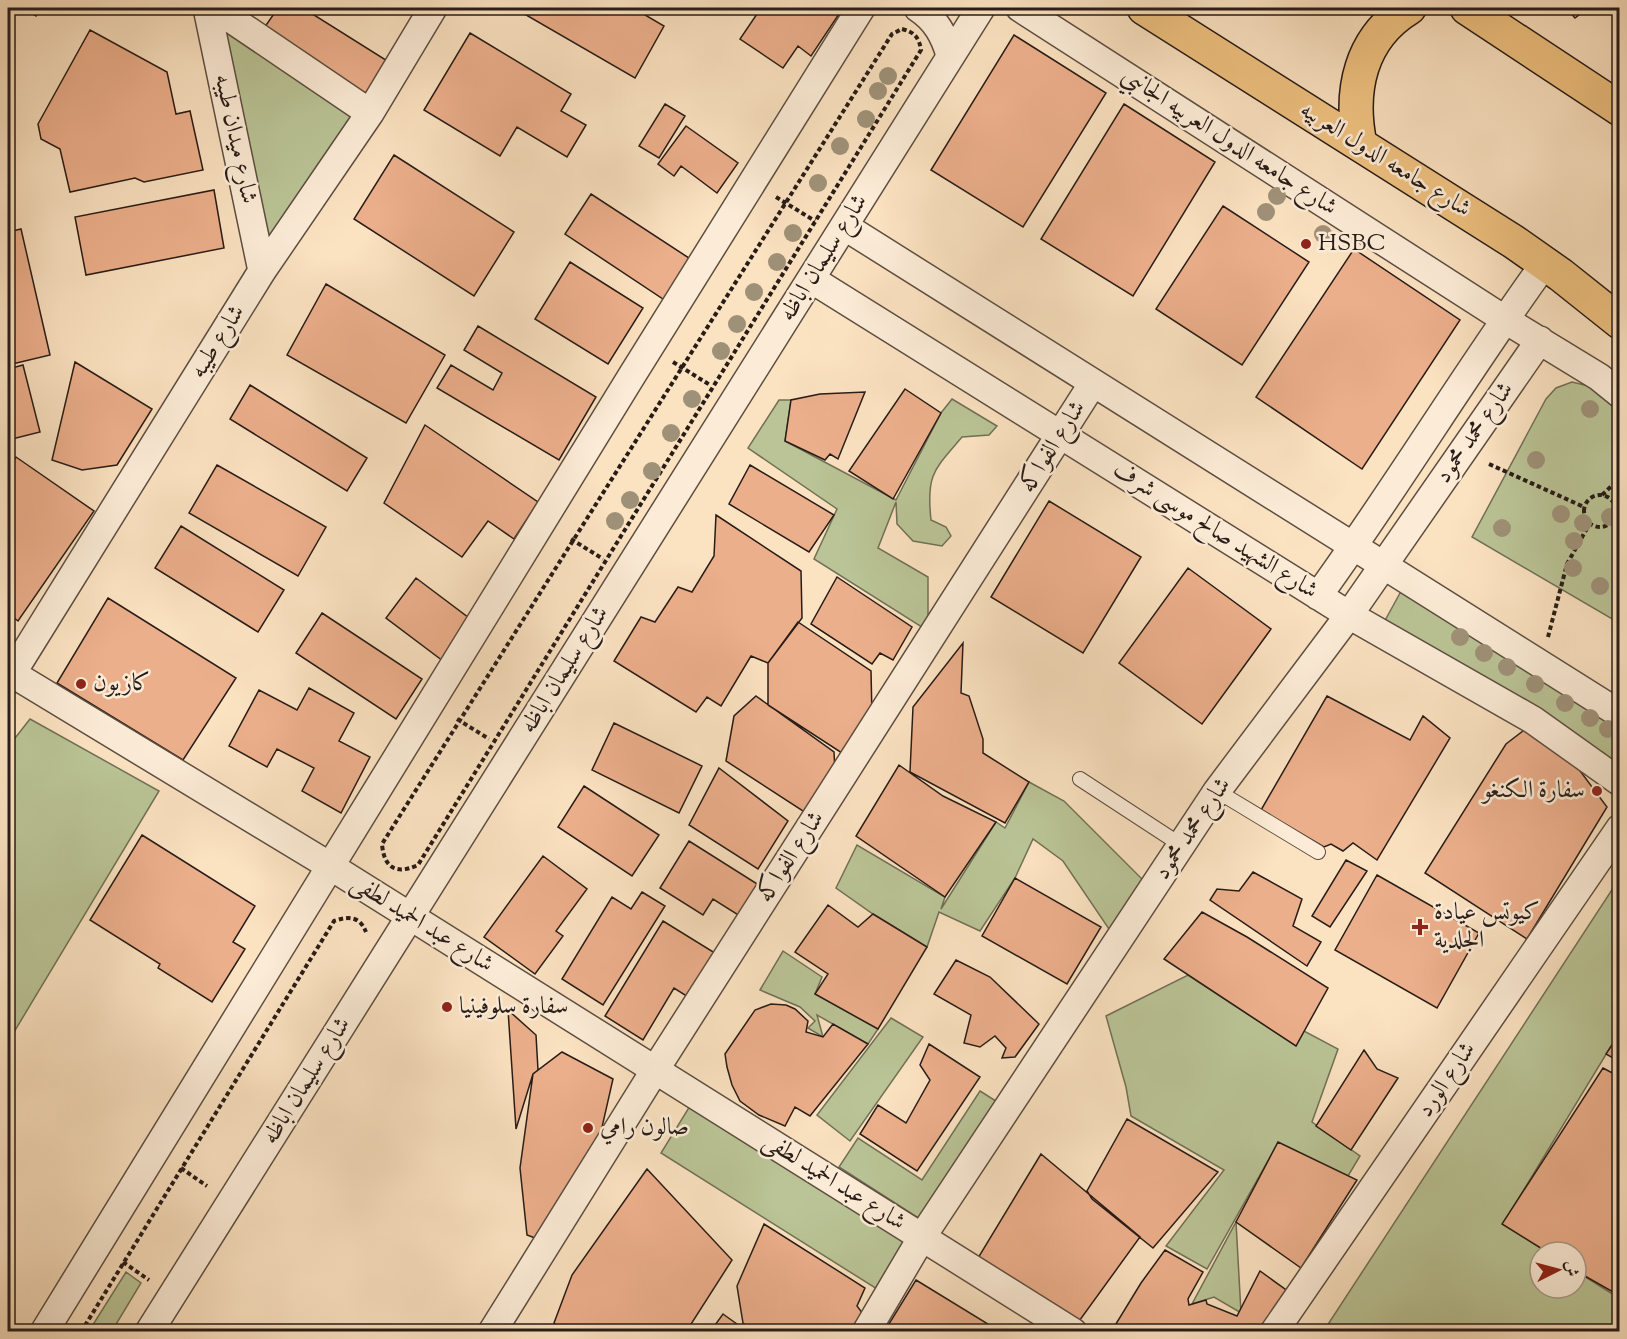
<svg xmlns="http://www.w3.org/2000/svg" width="1627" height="1339" font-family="'Sorts Mill Goudy',Amiri,serif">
<rect width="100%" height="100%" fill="#fbe2c1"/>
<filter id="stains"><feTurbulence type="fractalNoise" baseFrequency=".00333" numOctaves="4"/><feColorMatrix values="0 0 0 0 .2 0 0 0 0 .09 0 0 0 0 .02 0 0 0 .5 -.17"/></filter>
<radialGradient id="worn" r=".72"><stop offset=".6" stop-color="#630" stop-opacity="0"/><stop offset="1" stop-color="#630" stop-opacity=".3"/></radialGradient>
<path fill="#bac496" stroke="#717056" stroke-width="1.5" d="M214,11L367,114L264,262Z
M1572,382L1597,388L1619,411V623L1472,537L1546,399L1556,388Z
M952,399L997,426L989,435L962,437C934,470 926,474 931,520L946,527L951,536L942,546L913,541L897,524L896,502L878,548L928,577V631L814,559L837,509L748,448L779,400H791L785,441L896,500L941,413Z
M1405,584L1619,720V765L1616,771L1382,626Z
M30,719L159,791L8,1042V747Z
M1029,782L1064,801L1147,884L1113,935L1063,861L1033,839L1015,878L980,931L939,912L927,947L873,914L836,888L857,845L945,897L941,909L996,822L1005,828Z
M1619,879V1033L1503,1224L1547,1252H1540V1288H1576V1271L1619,1298V1331L1323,1332Z
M783,951L822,977L815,994L878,1029L868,1044L817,1015L823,1037L808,1028L815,1021L800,1007L760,990Z
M1188,975L1296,1046L1304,1031L1338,1049L1312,1122L1360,1156L1348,1176L1278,1143L1207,1269L1166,1246L1224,1170L1131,1116L1126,1087L1106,1016Z
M891,1018L923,1037L850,1141L817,1115Z
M980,1091L999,1103L923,1221L839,1167L858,1138L922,1180Z
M693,1101L907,1238L877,1289L661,1153Z
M1236,1222L1241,1313L1214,1297L1192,1304Z
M126,1272L141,1283L112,1331H89Z"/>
<path fill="#ecaf8b" stroke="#281c17" stroke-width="1.5" d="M23,8H41L36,16Z
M278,8H303L389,62L368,100L264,28Z
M514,8H643L640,12L664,26L635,78Z
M761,8H806L812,11L814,8H843L811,56L798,46L783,68L740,39Z
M1566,8H1588L1575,18Z
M90,30L167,72L176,114L190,111L203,170L144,182L135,178L70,192L60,149L41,139L38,124Z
M470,33L571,94L561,111L586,125L567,157L517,127L500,156L424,110Z
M1014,35L1106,93L1023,227L931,170Z
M1620,78V89L1612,84Z
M8,84L13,108L8,109Z
M665,104L685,116L659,158L639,146Z
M1124,104L1215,162L1133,296L1041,239Z
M686,126L738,163L717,193L681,166L674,176L658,164Z
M394,155L514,232L474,296L354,219Z
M214,190L224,248L86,275L75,217Z
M591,194L692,260L666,301L565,234Z
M1223,206L1309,262L1242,365L1156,309Z
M21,229L50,355L8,365V232Z
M1354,249L1460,320L1362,469L1256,397Z
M570,262L643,308L608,364L535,319Z
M326,284L445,355L406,423L287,355Z
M478,326L596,397L559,460L437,388L451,365L493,390L502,373L464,350Z
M75,362L152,409L117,465L82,470L52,460Z
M23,365L40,432L8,440V369Z
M250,385L367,458L347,491L230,419Z
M905,389L941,413L893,499L849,471Z
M865,392L838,459L830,454L825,460L785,441L791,400L820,394Z
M425,425L538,502L514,539L488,521L462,557L384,503Z
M16,457L94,511L18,621L8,613V470Z
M217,465L326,527L298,576L189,513Z
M750,465L834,515L809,552L729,504Z
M1049,501L1141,557L1083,653L991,597Z
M716,515L801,571L802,618L768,663L751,656L721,706L707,697L696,712L614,661L641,617L655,622L678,587L692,592L714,556Z
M181,526L284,590L258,632L155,568Z
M1188,568L1271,629L1202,724L1119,663Z
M837,577L912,627L893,660L880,653L872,664L811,624Z
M416,578L473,621L443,661L386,618Z
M108,598L236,678L183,760L57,683Z
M322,613L422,679L396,719L296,653Z
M798,622L871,671L872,716L845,755L768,705V663Z
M963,643L961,693L969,696L983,739V753L1029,782L1005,823L910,772L913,707Z
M309,688L354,713L339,741L370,757L341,813L302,791L314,768L277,749L267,767L229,746L259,690L297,710Z
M756,696L834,752L835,770L806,813L726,761L734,716Z
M1327,696L1410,740L1423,716L1450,738L1377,860L1353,843L1343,851L1331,844L1324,847L1261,810Z
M614,723L702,766L679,813L592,770Z
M1532,724L1560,744L1607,807L1527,939L1425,873L1506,744Z
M899,765L943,796L996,822L945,897L856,836Z
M719,768L788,821L758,869L689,825Z
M584,786L659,835L632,876L558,827Z
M142,835L255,906L233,942L245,949L212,1002L158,968L160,964L90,920Z
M689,841L762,887L743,918L713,899L703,915L660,888Z
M543,856L587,889L556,931L563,936L535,974L484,937Z
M1346,860L1367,871L1330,927L1312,916Z
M1253,872L1302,899L1293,926L1321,942L1307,966L1210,900L1217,889L1239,891Z
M1377,875L1479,933L1437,1008L1335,950Z
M1015,878L1101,927L1067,984L982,936Z
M642,892L665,906L603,1005L562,979L612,897L631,909Z
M828,905L858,927L873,914L927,947L878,1029L815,994L828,974L795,952Z
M1202,912L1247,937L1328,988L1296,1046L1164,959Z
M663,921L723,958L696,1002L674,988L643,1040L605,1016Z
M956,960L990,977L1039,1024L1015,1057L1002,1058L1006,1048L995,1036L980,1047L964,1043L971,1015L934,994Z
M771,1004L786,1005L795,1009L808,1021L806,1032L823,1037L833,1024L868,1044L810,1116L795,1107L785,1126L759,1115L740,1101L732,1085L727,1067L725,1054L755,1010Z
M508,1010L536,1035L538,1070L533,1074L516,1129Z
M1620,1033V1062L1606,1054Z
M929,1044L980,1077L917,1171L860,1134L878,1105L906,1123L930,1080L920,1065Z
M1364,1050L1377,1069L1398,1078L1351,1150L1316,1126Z
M562,1052L613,1079L595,1158L543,1241L527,1235L520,1168L533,1074Z
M1603,1068L1620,1077V1296L1576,1271V1252H1547L1502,1224Z
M1127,1119L1218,1172L1153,1248L1092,1199L1087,1191Z
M1278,1142L1357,1180L1301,1268L1236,1222Z
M1041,1154L1140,1237L1077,1324L978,1258Z
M647,1169L732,1260L686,1332H566L554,1323L572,1275Z
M764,1224L865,1288L857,1306L869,1322L863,1332H756L743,1323L737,1286Z
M1165,1250L1203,1272L1188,1299L1189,1305L1206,1300L1207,1304L1237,1316L1260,1271L1289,1292L1258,1332H1111L1141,1283Z
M916,1280L1001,1332H884Z
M723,1314L748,1332H710Z"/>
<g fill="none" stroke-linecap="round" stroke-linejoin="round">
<g stroke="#5d4e42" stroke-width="16">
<path id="service" d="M1080,779L1181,845
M1217,791L1318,852"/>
</g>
<g stroke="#5d4e42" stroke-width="30">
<path id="minor" d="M207,8L262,271
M215,8L370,113
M918,8C936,20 944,35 950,55
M1020,8L1504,319L1599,377L1620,394
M844,226L1620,714
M811,279L1349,615L1533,720L1620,782
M1318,596C1397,487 1466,372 1545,263
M8,671L330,866L1073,1332
M8,680L262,271L370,113L433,8
M44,1332L631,377L861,8
M149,1332L981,8
M492,1332L655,1070L1093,383
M866,1332L922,1237L1217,791L1349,615L1540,340
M1274,1332L1620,828"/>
</g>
<g stroke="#281c17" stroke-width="36">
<path id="primary" d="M1144,8L1514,242L1561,275L1620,322
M1467,8L1620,109
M1360,144C1349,91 1360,38 1409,8"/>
</g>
<path stroke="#281c17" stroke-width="4" stroke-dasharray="4.5 3" stroke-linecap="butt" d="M902,29C914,32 919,37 921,50L418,865C396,875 384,868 382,844L892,34Z
M776,197L815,221
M673,362L710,385
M1489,464L1584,507
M1602,495L1620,478
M1584 511a16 16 0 1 1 32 0a16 16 0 1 1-32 0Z
M1614,518L1620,523
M571,539L603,559
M1548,637L1567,564L1590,523
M457,719L489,739
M181,1168L207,1186
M123,1262L149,1280
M81,1332L334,921C348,916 360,916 366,932"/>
<use href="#service" stroke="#fcecd7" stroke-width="14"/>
<use href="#minor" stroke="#fcecd7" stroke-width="27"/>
<use href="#primary" stroke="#eec180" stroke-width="33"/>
</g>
<g fill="#9f9178">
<circle cx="888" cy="76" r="9"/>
<circle cx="878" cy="91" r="9"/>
<circle cx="866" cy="119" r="9"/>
<circle cx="840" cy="146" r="9"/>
<circle cx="818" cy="183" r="9"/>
<circle cx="1277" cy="196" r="9"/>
<circle cx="1266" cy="212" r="9"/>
<circle cx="793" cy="233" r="9"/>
<circle cx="1323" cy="234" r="9"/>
<circle cx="777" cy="262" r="9"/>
<circle cx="754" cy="292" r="9"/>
<circle cx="737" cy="324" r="9"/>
<circle cx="721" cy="351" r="9"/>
<circle cx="692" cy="399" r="9"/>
<circle cx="1590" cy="409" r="9"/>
<circle cx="671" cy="433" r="9"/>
<circle cx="1536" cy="460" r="9"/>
<circle cx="652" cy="471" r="9"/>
<circle cx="630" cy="500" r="9"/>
<circle cx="1561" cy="514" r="9"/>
<circle cx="1610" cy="517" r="9"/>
<circle cx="615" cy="521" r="9"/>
<circle cx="1583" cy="523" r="9"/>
<circle cx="1502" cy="528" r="9"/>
<circle cx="1574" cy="541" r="9"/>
<circle cx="1573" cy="568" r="9"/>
<circle cx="1600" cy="586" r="9"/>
<circle cx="1460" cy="637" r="9"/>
<circle cx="1484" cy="653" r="9"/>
<circle cx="1507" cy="667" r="9"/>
<circle cx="1535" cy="684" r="9"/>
<circle cx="1565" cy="703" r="9"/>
<circle cx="1590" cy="718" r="9"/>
<circle cx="1608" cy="729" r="9"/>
</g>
<g fill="#8f2418" stroke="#fcecd7" stroke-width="2">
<circle cx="1306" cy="244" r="6"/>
<circle cx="81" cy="684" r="6"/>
<circle cx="1597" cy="791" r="6"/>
<path d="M1417 918h6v6h6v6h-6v6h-6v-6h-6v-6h6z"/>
<circle cx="447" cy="1007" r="6"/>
<circle cx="588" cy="1128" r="6"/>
</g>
<g text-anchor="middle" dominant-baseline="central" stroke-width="5" stroke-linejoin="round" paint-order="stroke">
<g font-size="24" fill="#281c17" stroke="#fcecd7">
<text transform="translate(235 139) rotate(78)">شارع ميدان طيبه</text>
<text transform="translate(1229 142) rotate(33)">شارع جامعه الدول العربيه الجانبي</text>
<text transform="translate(1385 160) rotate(32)">شارع جامعه الدول العربيه</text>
<text transform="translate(824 258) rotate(-58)">شارع سليمان اباظه</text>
<text transform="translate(218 342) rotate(-58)">شارع طيبه</text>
<text transform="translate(1475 433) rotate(-55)">شارع محمد محمود</text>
<text transform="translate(1053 447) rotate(-58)">شارع الفواكه</text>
<text transform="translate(1215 531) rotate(32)">شارع الشهيد صالح موسى شرف</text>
<text transform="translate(565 670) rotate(-58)">شارع سليمان اباظه</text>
<text transform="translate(1193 829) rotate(-56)">شارع محمد محمود</text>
<text transform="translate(791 857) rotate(-57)">شارع الفواكه</text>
<text transform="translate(422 924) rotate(32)">شارع عبد الحميد لطفى</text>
<text transform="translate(1447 1080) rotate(-56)">شارع الورد</text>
<text transform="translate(307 1081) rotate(-58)">شارع سليمان اباظه</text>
<text transform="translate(834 1182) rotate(32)">شارع عبد الحميد لطفى</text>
</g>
<g font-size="24" fill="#281c17" stroke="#fcecd7" text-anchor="start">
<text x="1318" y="244">HSBC</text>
<text x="93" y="684">كازيون</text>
<text x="1585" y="791" text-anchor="end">سفارة الكنغو</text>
<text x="1434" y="913">كيوتس عيادة<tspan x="1434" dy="28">الجلدية</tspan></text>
<text x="459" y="1007">سفارة سلوفينيا</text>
<text x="600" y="1128">صالون رامي</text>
</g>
</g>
<rect width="1627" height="1339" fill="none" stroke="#fbe2c1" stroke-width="30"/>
<rect x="9" y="9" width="1609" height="1321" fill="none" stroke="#281c17" stroke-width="3"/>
<rect x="15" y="15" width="1597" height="1309" fill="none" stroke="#281c17" stroke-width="1.5"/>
<g transform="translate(1558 1270) rotate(84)"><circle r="28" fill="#fcecd7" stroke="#a7998a" stroke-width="1.5"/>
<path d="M0-4.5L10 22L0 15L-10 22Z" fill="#8f2418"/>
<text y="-9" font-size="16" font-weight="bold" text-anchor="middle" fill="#281c17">ش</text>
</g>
<rect width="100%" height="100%" filter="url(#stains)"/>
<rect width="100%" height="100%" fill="url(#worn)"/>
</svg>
